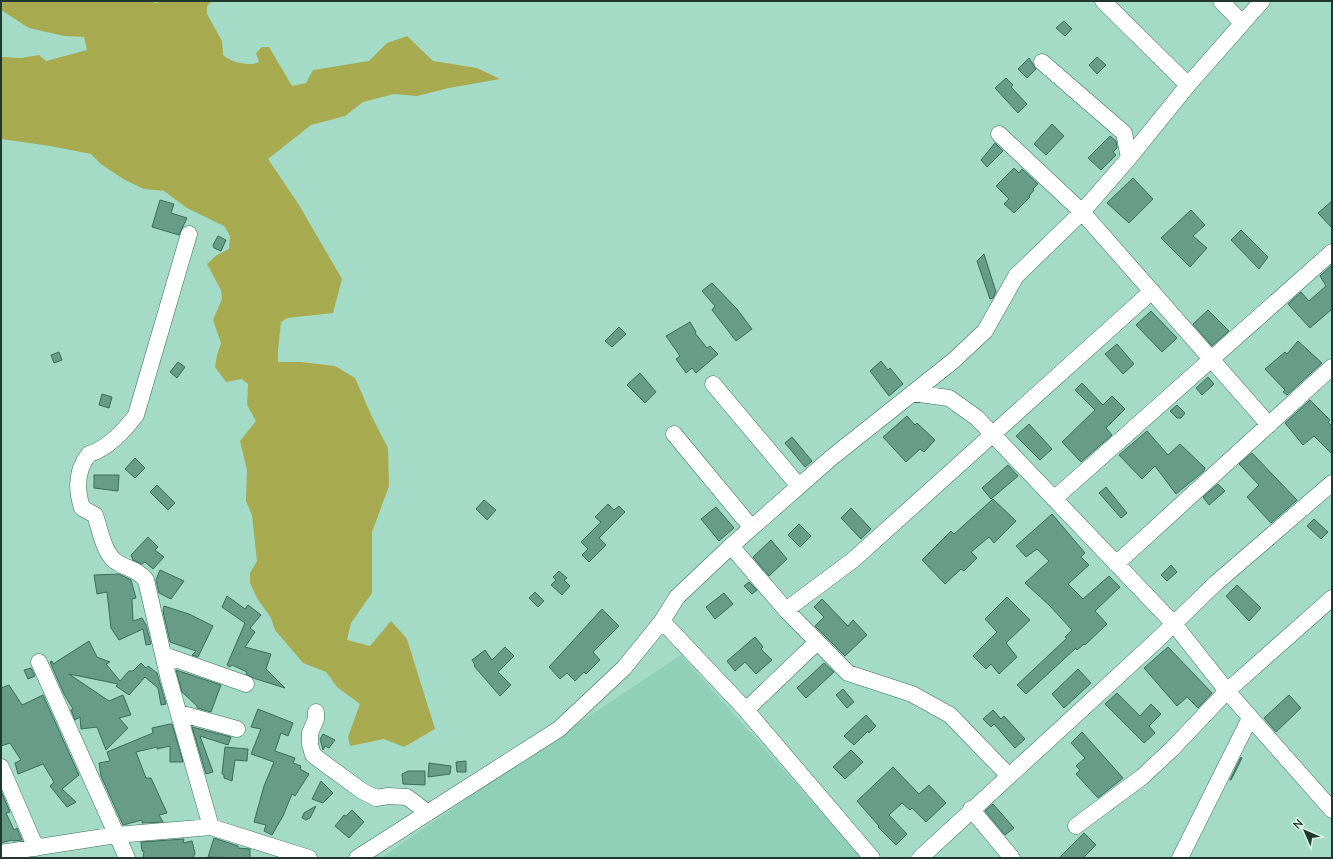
<svg xmlns="http://www.w3.org/2000/svg" width="1333" height="859" font-family="Lato,sans-serif">
<rect width="100%" height="100%" fill="#a3dbc6"/>
<path fill="#90d0b8" d="M681,655L862,858H381L508,770Z"/>
<path fill="#a8aa50" d="M1,1H150L156,3L163,1H212L207,6V14L222,41L223,55C230,62 249,67 259,62L256,53L262,47H269L292,86L306,83L313,70L369,61L387,43L407,36L433,61L477,68L500,79L449,88L417,96L394,94L363,102L345,116L311,125L268,159L299,205L342,279L333,313L287,318L281,322L278,350V362H301L335,366L355,378L372,417L388,448L389,486L372,532V593L351,623L347,640L370,646L391,621L407,639L435,729L404,747L384,739L350,746L348,737L360,704L337,687L326,672L303,663L275,630L271,618L257,598L250,583V573L257,561L252,515L246,501L247,470L240,441L256,421L247,405L248,384L242,379L226,382L215,367L217,355L221,343L213,320L222,299L221,290L207,264L217,255L229,249L230,236L224,226L187,208L164,191L144,189L125,180L102,165L91,154L50,146L1,139V57L21,58L39,55L46,61L87,50L84,37L64,36L29,28L1,10Z"/>
<path fill="#679c89" stroke="#396d5c" d="M1064,21L1072,29L1065,36L1056,28Z
M1097,57L1106,65L1097,74L1089,65Z
M1029,58L1036,69L1027,78L1018,69Z
M1006,78L1013,85L1011,87L1027,104L1018,113L995,88Z
M1052,124L1064,136L1046,155L1034,144Z
M1110,136L1116,141L1117,148L1113,152L1116,155L1101,170L1088,158Z
M995,143L1003,151L987,167L981,160Z
M1014,168L1019,173L1022,169L1038,184L1033,189L1034,190L1029,196L1030,197L1014,213L1004,204L1009,199L996,186Z
M1133,178L1153,199L1129,223L1107,203Z
M160,200L174,204L171,213L187,218L179,235L152,227Z
M1332,201V228L1318,213Z
M1191,210L1205,225L1193,236L1207,248L1190,267L1161,238Z
M1241,230L1268,257L1259,269L1231,240Z
M218,236L226,240L221,251L214,248L213,245Z
M984,254L996,292L993,298L990,299L977,261Z
M1332,265V309L1310,328L1288,304L1301,292L1309,301L1326,286L1320,276Z
M712,283L737,309L752,329L736,341L712,310L715,306L702,291Z
M1208,310L1229,331L1212,346L1193,324Z
M1151,311L1177,338L1162,352L1136,325Z
M690,322L696,332L695,333L707,348L710,346L718,354L696,373L692,368L686,373L676,359L680,356L666,336Z
M619,327L626,334L612,347L605,341Z
M1298,341L1322,363L1287,395L1283,392L1285,390L1265,369L1285,352L1287,354Z
M1117,344L1134,364L1123,374L1105,354Z
M59,352L62,360L54,363L51,355Z
M881,361L888,370L890,368L903,384L889,396L870,371Z
M178,362L185,367L177,378L170,372Z
M640,373L656,392L645,403L627,385Z
M1208,377L1214,384L1202,395L1196,388Z
M1082,383L1103,405L1112,396L1125,409L1106,428L1112,435L1081,462L1062,442L1095,410L1075,390Z
M102,394L112,397L109,408L99,405Z
M1310,400L1330,420L1328,422L1332,426V454L1314,436L1303,445L1285,423Z
M1177,405L1185,413L1181,418H1177L1170,411Z
M907,416L915,425L917,423L935,440L924,452L920,449L906,462L883,437Z
M1029,424L1052,449L1040,460L1016,436Z
M1147,431L1168,455L1180,444L1205,468L1204,471L1176,494L1155,466L1142,479L1119,455Z
M792,437L812,461L805,467L785,443Z
M1252,453L1297,500L1271,523L1247,497L1259,485L1239,464Z
M135,458L145,468L135,478L125,469Z
M1008,465L1018,476L991,499L982,488Z
M94,475H119L118,491L94,488Z
M1218,484L1225,491L1209,505L1203,497Z
M157,485L175,503L168,510L150,492Z
M1106,487L1127,513L1121,518L1099,493Z
M993,499L1016,521L994,543L989,537L971,552L977,558L964,571L961,569L945,584L922,560L951,531L954,534Z
M484,500L496,510L487,520L476,509Z
M608,504L614,510L619,506L625,512L599,538L606,545L589,562L582,555L588,549L581,542L601,522L595,517Z
M716,507L734,528L719,541L701,519Z
M851,508L871,529L861,539L841,518Z
M1052,514L1085,553L1081,557L1089,565L1068,584L1083,599L1109,576L1120,587L1095,611L1107,624L1085,645L1084,644L1077,650L1076,648L1026,694L1017,685L1067,638L1065,637L1072,630L1050,606L1025,583L1049,561L1037,549L1026,557L1016,546Z
M1314,519L1328,532L1321,539L1307,526Z
M799,524L811,536L800,547L788,535Z
M148,537L158,547L155,550L164,557L153,569L145,562L142,564L133,560L131,555Z
M771,540L787,559L769,576L753,557Z
M1171,565L1177,572L1167,581L1161,575Z
M160,570L184,581L171,599L159,593L156,580Z
M559,571L567,578L564,580L570,586L562,595L551,585L556,580L553,577Z
M119,574L131,580L136,598L132,599L133,621L142,618L146,625L151,644L146,645L143,629L119,640L111,628L107,592L97,594L94,575Z
M749,582L757,590L752,594L744,586Z
M1237,585L1261,608L1249,621L1226,596Z
M535,592L544,601L538,607L529,598Z
M724,593L733,604L715,619L706,607Z
M227,596L245,609L248,605L261,615L250,628L255,632L245,647L271,654L266,669L285,688L253,678L246,674L247,672L232,665L230,667L227,665L245,623L222,607Z
M1007,597L1030,620L1006,643L1017,657L999,674L991,664L986,669L973,656L997,632L985,619Z
M822,599L848,626L853,620L867,635L845,656L815,626L824,617L814,607Z
M164,606L189,614L213,626L198,657L192,655L196,651L170,642L163,611Z
M602,609L619,626L593,652L600,660L586,674L584,672L575,681L567,673L560,679L549,667Z
M755,637L763,647L761,649L772,660L756,674L745,662L735,671L727,661Z
M89,641L97,657L110,662L106,664L120,681L129,671H133L141,663L146,668L148,666L157,673L166,704L161,705L158,688L145,677L129,695L116,686L118,684L69,674L109,701L123,695L131,715L119,718L128,728L106,750L97,727L81,729L80,717L75,720L71,710L73,709L64,694L50,662L52,661L53,664Z
M505,647L514,656L498,672L511,685L500,696L474,666L475,665L472,660L485,650L492,660Z
M1168,647L1212,693L1198,708L1187,697L1177,706L1144,668Z
M824,663L834,672L806,698L797,688Z
M31,668L35,676L28,679L24,670Z
M1078,669L1091,683L1064,708L1052,694Z
M176,670L221,685L211,712L197,708V706L182,692Z
M9,685L22,705L43,695L79,775L62,789L76,802L67,807L50,786L54,782L43,764L18,774L15,763L21,760L10,743L1,746V688Z
M843,689L854,702L847,708L836,695Z
M1117,693L1140,716L1151,704L1161,714L1149,726L1155,733L1144,743L1105,704Z
M1289,695L1301,708L1276,732L1264,718Z
M258,709L293,723L288,736L281,733L275,751L295,758L293,763L301,766L300,769L309,774L295,796L292,794L283,816L272,835L264,831L266,825L254,822L264,786L274,762L251,754L261,729L251,727Z
M993,710L1001,719L1004,716L1025,739L1015,748L994,724L991,727L983,719Z
M866,715L876,726L869,733L868,731L854,745L844,736Z
M170,724H172L183,762H170V746L157,749V747L136,752L146,778H151L167,813L159,815L163,822L142,823V820L123,825L101,776L99,763L110,761L107,752L153,733L152,728Z
M192,727L231,737L228,745L200,736L213,772L206,774Z
M1082,732L1123,778L1098,798L1076,774L1080,770L1076,766L1085,758L1071,743Z
M323,734L335,740L329,748L325,746L323,750L320,739Z
M225,747L248,749L247,761L235,760L232,781L224,778V775L222,774Z
M851,750L863,762L845,779L833,767Z
M1241,757L1242,758L1231,780H1230Z
M466,761V772H457L456,762Z
M429,763L451,766L450,774L428,777Z
M893,767L919,794L929,785L946,803L926,822L912,808L910,810L902,803L889,815L907,834L896,845L878,827L879,826L857,801Z
M408,771H425V785L403,784L402,774Z
M321,781L333,793L323,803L312,799Z
M1,791L10,812L6,813L14,830L17,828L22,840L13,841L12,840L1,843Z
M993,804L1014,828L1005,835L985,811Z
M316,806L310,818L306,820L302,818L304,813Z
M352,810L364,822L349,838L335,826L344,815L346,816Z
M1084,833L1096,845L1083,858H1059Z
M214,838L238,846V848L250,849V858L208,857Z
M184,839L183,843L192,841L195,853L193,858H143L144,851H142L141,842Z"/>
<g fill="none" stroke-linecap="round" stroke-linejoin="round">
<g stroke="#386d5b" stroke-width="17">
<path id="minor" d="M1103,1L1188,85
M1221,1L1242,23
M999,134L1082,212L1269,425
M1129,158L1188,85L1262,1
M189,234L136,415C125,430 107,449 89,454C76,470 76,489 82,508L95,515C100,529 103,551 115,561C126,569 136,568 146,580L168,676L211,827
M713,384L798,485
M912,393L949,398L977,418L1174,624L1227,691L1172,749L1142,777L1076,826
M674,434L751,527
M1054,499L1332,252
M731,546L786,610L848,673L912,694L950,715L1008,775
M1116,564L1332,367
M1332,598L1227,691L1332,810
M786,610L853,560L1152,291
M662,621L746,710L872,858
M164,655L246,684
M39,662L127,858
M746,710L817,642
M316,712V719L310,733V744L313,755L362,791L376,798L388,796L407,797L428,813
M179,713L237,729
M1,767L36,848
M971,809L1012,858
M1,853L116,835L211,827L309,858
M357,858L559,729L624,668L662,621L677,597L731,546L831,458L953,361L985,331L1016,276L1082,212L1129,158L1124,133L1042,62
M920,858L1155,642L1216,583L1332,483
M1180,858L1250,718"/>
</g>
<use href="#minor" stroke="#fff" stroke-width="16"/>
</g>
<rect width="1333" height="859" fill="none" stroke="#213830" stroke-width="4"/>
<g transform="translate(1305 831) rotate(315)" stroke="#d9f5ea" stroke-width="3" paint-order="stroke">
<path d="M0-3L7 15L0 10L-7 15Z" fill="#213830"/>
<text y="-6" font-size="11" font-weight="bold" text-anchor="middle" fill="#213830">N</text>
</g>
</svg>
